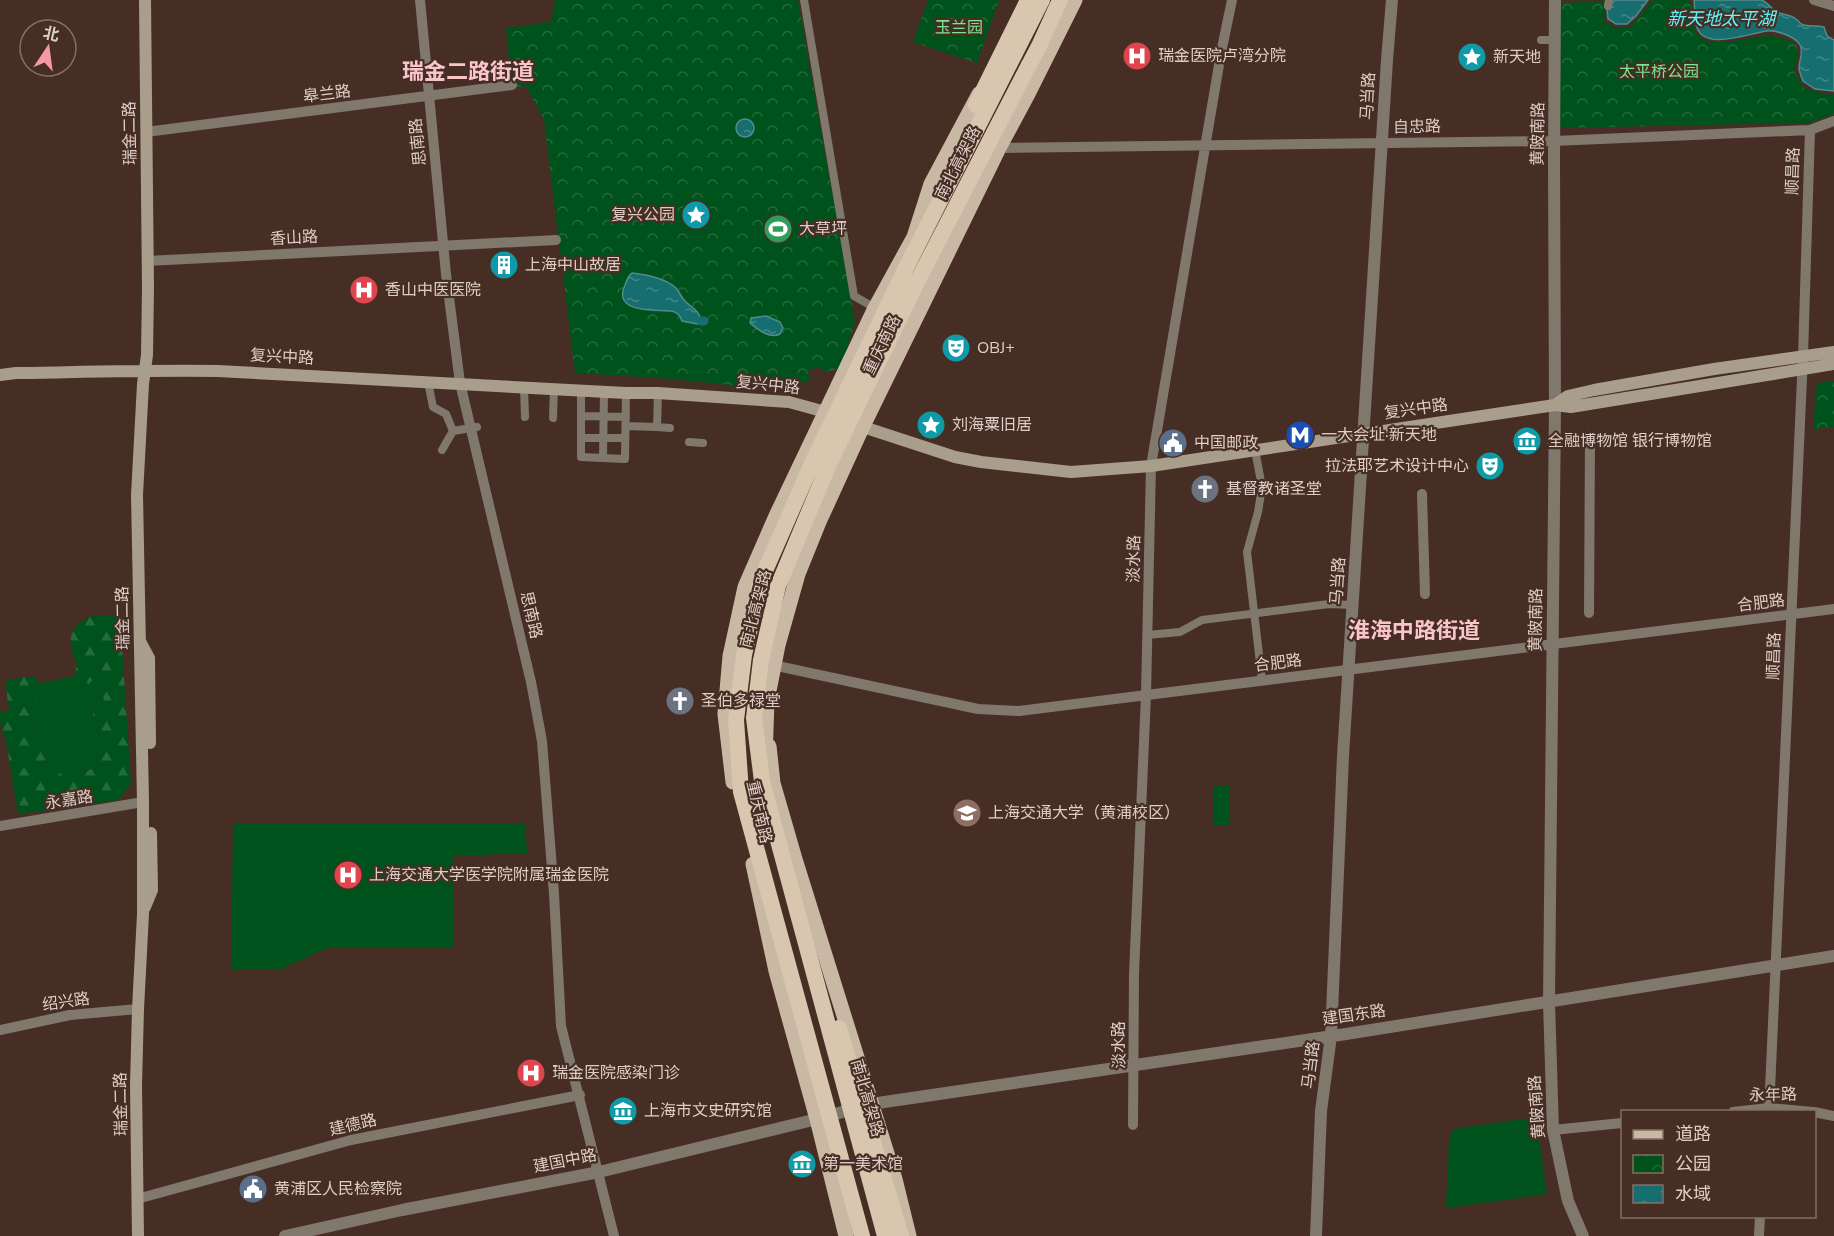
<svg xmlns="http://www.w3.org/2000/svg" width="1834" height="1236" font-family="'Nunito Sans','Noto Sans SC',sans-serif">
<defs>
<pattern id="forest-firs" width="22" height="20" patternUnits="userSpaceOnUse" patternTransform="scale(1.5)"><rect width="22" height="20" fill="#00521c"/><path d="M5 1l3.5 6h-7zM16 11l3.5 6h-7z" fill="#256a3c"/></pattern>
<pattern id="park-crowns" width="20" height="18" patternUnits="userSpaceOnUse" patternTransform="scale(1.5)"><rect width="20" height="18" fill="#00521c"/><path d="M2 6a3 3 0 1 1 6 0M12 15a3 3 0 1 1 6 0" fill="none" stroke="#256a3c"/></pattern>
<pattern id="water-ripples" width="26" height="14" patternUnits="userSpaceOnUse" patternTransform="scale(1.5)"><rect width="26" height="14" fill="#166e70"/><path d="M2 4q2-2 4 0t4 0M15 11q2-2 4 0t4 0" fill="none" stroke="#438889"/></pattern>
</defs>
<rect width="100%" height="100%" fill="#472e24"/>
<path fill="#00521c" d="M91,654L103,667L97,682L104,699C92,709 86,726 97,739L94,747L97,765L77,778L64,770L54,778L43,768L47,758L34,742L35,729L29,718L37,698L41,683L74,676L89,683L87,661Z
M1214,786H1230V826H1213Z
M233,824H525L527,853L453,856V947H329L280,970H231Z
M1536,1117L1547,1194L1446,1208L1449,1140L1452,1131L1459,1128Z"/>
<path fill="url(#forest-firs)" d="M94,615H120L131,783L119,800L18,814L6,741L0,722V712L9,710L6,688L7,680L33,676L41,683L37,698L29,718L35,729L34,742L47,758L43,768L54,778L64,770L77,778L97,765L94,747L97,739L92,734C92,717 91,710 104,699L97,682L103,667L91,655L87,661L94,667L95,677L89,684L74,676L77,665C66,641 68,625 94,615Z"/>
<path fill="url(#park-crowns)" d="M555,0H798L855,322L841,368L824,372L820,367L807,371L811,379L797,386L759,388L661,378L575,373L544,120L526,86L512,88L506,28L550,22L552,18Z
M928,0H999L977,63L913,42Z
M1653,0H1689L1691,4L1695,32L1707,42C1715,42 1723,42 1731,41C1757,39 1770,29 1796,44L1798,56L1794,71L1804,88L1828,95L1834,94V114L1809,123L1558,128L1557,3L1606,1L1607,4L1604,21L1614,27H1630Z
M1834,381V427L1813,429L1817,383Z"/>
<path fill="url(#water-ripples)" stroke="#528b8a" stroke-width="1.5" d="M1615,0H1648L1636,16L1627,24H1616L1608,19L1607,9Z
M1694,0H1762C1767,3 1769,5 1773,9C1780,16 1789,13 1796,19C1803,24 1796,22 1804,25C1811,27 1817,25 1824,27L1827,36L1834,40V91L1815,89L1803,81C1802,77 1799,72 1799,68C1799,60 1804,52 1800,45C1798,41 1793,38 1789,36C1782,33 1775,30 1767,31C1750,33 1706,51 1697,28C1694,20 1695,8 1694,0Z
M736 128a9 9 0 1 1 18 0a9 9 0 1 1-18 0Z
M632,273C647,275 665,278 676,288C679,292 681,296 684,300C691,308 699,309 701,321L697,324L682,321C680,315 678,313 672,311C654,310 612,313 625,285C627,280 627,277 632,273Z
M766,316L780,322L783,328L780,334C769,339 759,330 750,323L751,318Z"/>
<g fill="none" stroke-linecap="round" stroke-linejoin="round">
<path stroke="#166e70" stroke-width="9" d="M701,321H704"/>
<path stroke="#80786d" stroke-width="8" d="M804,0L854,296L875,308
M1608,6L1609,0
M1541,40H1556
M428,382L433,407L446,414L453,431L442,450
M524,387L525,417
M581,390V457L625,459L626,393
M658,393L657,427L670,428
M581,416L626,417
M553,418L554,388
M626,426L657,427
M453,431L477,427
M581,438H625
M689,442L703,443
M1255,450L1262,487L1258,512L1247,552L1262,680
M603,458L604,391
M1147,635L1180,632L1202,620L1329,604L1353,605"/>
<path stroke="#80786d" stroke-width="10" d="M420,0L446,274L460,383L531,682L542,741L554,894L561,1026L614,1236
M1814,0L1834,6
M146,132L512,85
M999,148L1554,141L1810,130L1834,121
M147,261L556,240
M1422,494L1425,594
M1589,613L1590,436
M768,664L978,709L1019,711L1834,609
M0,826L143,802
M0,1030L70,1015L138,1009
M1733,1112L1769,1108L1813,1112
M1769,1112L1803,356L1810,130
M1814,1112L1834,1116
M1133,1125L1134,974L1146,695L1151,466L1221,53L1232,0
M1553,1130L1622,1123
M137,1199L351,1140L580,1095
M1759,1236L1760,1216"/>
<path stroke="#80786d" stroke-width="12" d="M1555,0L1554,161L1555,405L1549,1002L1553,1130L1568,1201L1583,1236
M285,1236L402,1210L599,1172L817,1119L871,1104L1346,1034L1834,956
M1316,1236L1321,1111L1331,1036L1343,756L1387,60L1392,0"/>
<path stroke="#a99d8c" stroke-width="12" d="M0,375L16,373C83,372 150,370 218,371L626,393H658L789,402L833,414
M1555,405L1568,396L1594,390L1714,369L1834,352
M854,424L955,457L981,462L1071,472L1151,466L1555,405L1571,407L1834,364
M141,643L149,658L150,743
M145,907L152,890L151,833
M138,1236L136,1085L138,1009L143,914V802L137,495L143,384L147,355L148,288L145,0"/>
<path stroke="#c9b9a4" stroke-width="15" d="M769,746L773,783L795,859L895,1179L909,1236
M765,758L767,701L778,645L798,574L819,522L862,428L999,148L1028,94L1075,0
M733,782L725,714L730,656L745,587L776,516L875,308L914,237L931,184L979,94
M753,864L776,971L817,1119L846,1236"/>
<path stroke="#d8c6ae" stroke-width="16" d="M1029,65L1039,46L1060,0"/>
<path stroke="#d8c6ae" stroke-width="16" d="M976,105L1028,0
M839,1028L901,1236
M862,1236L741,792L736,720L744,655L761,580L814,459L906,268L1042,0
M885,1236L762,781L754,718L761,660L778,586L829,464L918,280L1029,65"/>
</g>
<defs>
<g id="hospital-disc" transform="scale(1.5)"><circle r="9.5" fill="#e0444e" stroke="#472e24"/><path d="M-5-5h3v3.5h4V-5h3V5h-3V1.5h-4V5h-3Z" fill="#fff"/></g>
<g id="sight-disc" transform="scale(1.5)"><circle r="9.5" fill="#0f9aa8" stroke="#472e24"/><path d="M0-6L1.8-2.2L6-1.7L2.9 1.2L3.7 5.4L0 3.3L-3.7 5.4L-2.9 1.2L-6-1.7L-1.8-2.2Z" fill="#fff"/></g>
<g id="stadium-disc" transform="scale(1.5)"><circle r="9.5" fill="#2e9e5b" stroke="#472e24"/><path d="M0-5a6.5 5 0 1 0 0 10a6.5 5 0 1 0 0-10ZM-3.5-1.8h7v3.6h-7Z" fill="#fff"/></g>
<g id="building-disc" transform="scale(1.5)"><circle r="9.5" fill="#0f9aa8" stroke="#472e24"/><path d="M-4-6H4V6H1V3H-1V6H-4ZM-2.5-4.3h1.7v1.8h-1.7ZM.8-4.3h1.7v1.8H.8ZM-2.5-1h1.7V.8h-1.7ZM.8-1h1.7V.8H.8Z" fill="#fff"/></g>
<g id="theatre-disc" transform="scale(1.5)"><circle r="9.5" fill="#0f9aa8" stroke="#472e24"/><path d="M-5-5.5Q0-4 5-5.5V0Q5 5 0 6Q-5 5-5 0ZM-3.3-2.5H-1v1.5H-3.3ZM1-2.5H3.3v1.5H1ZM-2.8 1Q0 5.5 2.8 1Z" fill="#fff"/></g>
<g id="metro-disc" transform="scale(1.5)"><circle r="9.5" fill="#1a4fb4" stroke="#472e24"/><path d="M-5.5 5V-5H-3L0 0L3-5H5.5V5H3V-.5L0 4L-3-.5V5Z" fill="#fff"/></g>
<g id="museum-disc" transform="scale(1.5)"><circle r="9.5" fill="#0f9aa8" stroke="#472e24"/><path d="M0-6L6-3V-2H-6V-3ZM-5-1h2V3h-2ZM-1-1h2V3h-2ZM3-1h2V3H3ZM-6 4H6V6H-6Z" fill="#fff"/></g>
<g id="civic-disc" transform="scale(1.5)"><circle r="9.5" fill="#5c6f8a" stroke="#472e24"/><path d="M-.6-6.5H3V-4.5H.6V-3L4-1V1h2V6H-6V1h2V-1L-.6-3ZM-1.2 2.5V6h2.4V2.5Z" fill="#fff"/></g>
<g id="church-disc" transform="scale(1.5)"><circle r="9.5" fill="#6b7280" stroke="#472e24"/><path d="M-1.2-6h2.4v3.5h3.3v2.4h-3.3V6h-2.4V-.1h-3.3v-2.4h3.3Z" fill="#fff"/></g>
<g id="university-disc" transform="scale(1.5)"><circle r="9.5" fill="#8d6e63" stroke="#472e24"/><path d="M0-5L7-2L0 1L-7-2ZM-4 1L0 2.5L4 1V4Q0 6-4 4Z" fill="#fff"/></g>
</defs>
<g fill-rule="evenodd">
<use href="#hospital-disc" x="1137" y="56"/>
<use href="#sight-disc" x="1472" y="57"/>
<use href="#sight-disc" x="696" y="215"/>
<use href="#stadium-disc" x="778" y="229"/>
<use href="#building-disc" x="504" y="265"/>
<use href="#hospital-disc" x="364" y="290"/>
<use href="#theatre-disc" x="956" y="348"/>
<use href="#sight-disc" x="931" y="425"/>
<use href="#metro-disc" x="1300" y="435"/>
<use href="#museum-disc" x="1527" y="441"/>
<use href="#civic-disc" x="1173" y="443"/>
<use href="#theatre-disc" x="1490" y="466"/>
<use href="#church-disc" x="1205" y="489"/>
<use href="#church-disc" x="680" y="701"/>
<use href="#university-disc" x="967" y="813"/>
<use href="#hospital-disc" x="348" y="875"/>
<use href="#hospital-disc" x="531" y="1073"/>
<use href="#museum-disc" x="623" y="1111"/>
<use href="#museum-disc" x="802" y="1164"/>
<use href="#civic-disc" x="253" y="1189"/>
</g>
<g text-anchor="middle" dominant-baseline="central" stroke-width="4.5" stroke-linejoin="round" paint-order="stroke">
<g font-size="16" fill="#79e58c" stroke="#472e24">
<text x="959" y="28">玉兰园</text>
<text x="1659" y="72">太平桥公园</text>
</g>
<g font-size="16" fill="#decec7" stroke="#472e24" text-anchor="start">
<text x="1158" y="56">瑞金医院卢湾分院</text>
<text x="1493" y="57">新天地</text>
<text x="675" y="215" text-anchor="end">复兴公园</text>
<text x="799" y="229">大草坪</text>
<text x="525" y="265">上海中山故居</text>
<text x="385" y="290">香山中医医院</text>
<text x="977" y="348">OBJ+</text>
<text x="952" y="425">刘海粟旧居</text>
<text x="1321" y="435">一大会址·新天地</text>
<text x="1548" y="441">全融博物馆 银行博物馆</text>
<text x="1194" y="443">中国邮政</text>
<text x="1469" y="466" text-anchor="end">拉法耶艺术设计中心</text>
<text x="1226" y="489">基督教诸圣堂</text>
<text x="701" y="701">圣伯多禄堂</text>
<text x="988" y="813">上海交通大学（黄浦校区）</text>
<text x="369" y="875">上海交通大学医学院附属瑞金医院</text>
<text x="552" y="1073">瑞金医院感染门诊</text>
<text x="644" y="1111">上海市文史研究馆</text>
<text x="823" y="1164">第一美术馆</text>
<text x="274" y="1189">黄浦区人民检察院</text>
</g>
<g font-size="16" fill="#decec7" stroke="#472e24">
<text transform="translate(327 94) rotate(-7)">皋兰路</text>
<text transform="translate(1368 96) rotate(-87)">马当路</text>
<text transform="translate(1417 127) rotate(-1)">自忠路</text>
<text transform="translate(130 133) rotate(-91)">瑞金二路</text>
<text transform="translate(1538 134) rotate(-89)">黄陂南路</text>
<text transform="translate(418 142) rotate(-96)">思南路</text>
<text transform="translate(958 163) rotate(-63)">南北高架路</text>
<text transform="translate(1793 171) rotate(-88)">顺昌路</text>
<text transform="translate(294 238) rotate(-3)">香山路</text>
<text transform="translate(882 345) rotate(-64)">重庆南路</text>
<text transform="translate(282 357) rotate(3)">复兴中路</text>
<text transform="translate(768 385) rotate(6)">复兴中路</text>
<text transform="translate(1416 409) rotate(-8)">复兴中路</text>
<text transform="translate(1134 559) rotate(-89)">淡水路</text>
<text transform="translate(1338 581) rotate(-86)">马当路</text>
<text transform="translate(1761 603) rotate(-7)">合肥路</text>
<text transform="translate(756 609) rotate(-75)">南北高架路</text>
<text transform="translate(531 615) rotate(77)">思南路</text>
<text transform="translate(123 618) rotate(-91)">瑞金二路</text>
<text transform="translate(1536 620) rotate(-89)">黄陂南路</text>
<text transform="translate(1774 656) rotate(-88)">顺昌路</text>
<text transform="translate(1278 663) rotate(-7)">合肥路</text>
<text transform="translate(69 800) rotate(-9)">永嘉路</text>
<text transform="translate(759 812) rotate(77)">重庆南路</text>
<text transform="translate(66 1002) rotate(-8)">绍兴路</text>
<text transform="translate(1354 1015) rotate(-8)">建国东路</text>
<text transform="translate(1119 1045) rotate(-90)">淡水路</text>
<text transform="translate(1311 1065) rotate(-83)">马当路</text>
<text transform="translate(1773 1095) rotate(-1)">永年路</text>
<text transform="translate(867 1098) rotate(74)">南北高架路</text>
<text transform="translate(121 1104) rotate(-91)">瑞金二路</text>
<text transform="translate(1537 1107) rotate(-94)">黄陂南路</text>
<text transform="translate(353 1125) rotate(-13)">建德路</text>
<text transform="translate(565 1161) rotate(-11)">建国中路</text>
</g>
<g font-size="18" font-style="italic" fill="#5df6f9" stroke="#472e24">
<text x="1721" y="19">新天地太平湖</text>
</g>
<g font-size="22" font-weight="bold" fill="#f9c5ca" stroke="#472e24">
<text x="468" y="72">瑞金二路街道</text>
<text x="1414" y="631">淮海中路街道</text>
</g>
</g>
<rect x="1621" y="1110" width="195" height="108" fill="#472e24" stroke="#836e65" stroke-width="1.5"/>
<rect x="1633" y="1130" width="30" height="9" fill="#c9b9a4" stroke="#836e65" stroke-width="1.5"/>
<text x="1675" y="1140" font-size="18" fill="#decec7">道路</text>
<rect x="1633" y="1155" width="30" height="18" fill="url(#park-crowns)" stroke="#836e65" stroke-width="1.5"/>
<text x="1675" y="1170" font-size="18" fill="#decec7">公园</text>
<rect x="1633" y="1185" width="30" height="18" fill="url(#water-ripples)" stroke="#836e65" stroke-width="1.5"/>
<text x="1675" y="1200" font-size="18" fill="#decec7">水域</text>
<g transform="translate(48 48) rotate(13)"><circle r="28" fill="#472e24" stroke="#836e65" stroke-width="1.5"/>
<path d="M0-4.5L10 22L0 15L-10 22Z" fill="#f49aa5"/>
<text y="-9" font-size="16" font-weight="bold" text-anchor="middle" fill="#decec7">北</text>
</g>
</svg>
